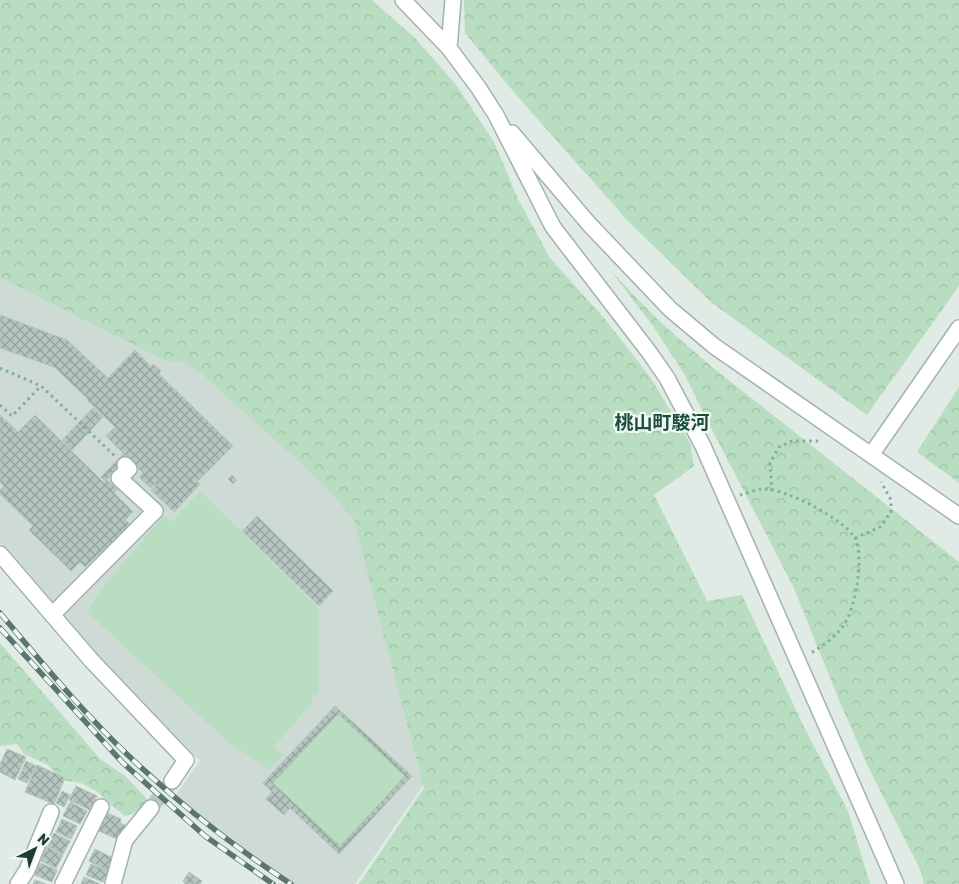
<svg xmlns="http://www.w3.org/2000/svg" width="959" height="884" font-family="Rubik,'Noto Sans JP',sans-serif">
<defs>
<pattern id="forest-crowns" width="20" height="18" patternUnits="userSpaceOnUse" patternTransform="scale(1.25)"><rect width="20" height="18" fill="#b8ddc0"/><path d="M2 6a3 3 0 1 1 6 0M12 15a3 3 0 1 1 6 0" fill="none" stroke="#9ebfa5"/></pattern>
<pattern id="building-cross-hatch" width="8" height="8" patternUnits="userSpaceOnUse" patternTransform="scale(1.25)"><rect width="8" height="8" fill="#b5c6be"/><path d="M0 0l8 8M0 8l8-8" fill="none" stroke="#93a29b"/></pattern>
</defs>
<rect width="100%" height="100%" fill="#e0ebe5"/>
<path fill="#cedbd4" d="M0,275L182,358L201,370L318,476L354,515L424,784L355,884H289L228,841L175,796L200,761L73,630L46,596L0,543Z"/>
<path fill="url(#forest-crowns)" d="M0,0H372L415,38L457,86L494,142L518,199L550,258L604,318L650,377L690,443L694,466L654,495L707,601L742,595L803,725L848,811L870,884H359L424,788L377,610L354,519L318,479L201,373L182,362L166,361L0,277Z
M464,0H959V286L867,415L712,303L628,221L517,96L465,33Z
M610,270L660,322L712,367L959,562V884H924L921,871L871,773L841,705L793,586L708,422L685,375L653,326Z
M959,387V483L917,452Z
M0,643L101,760L124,775L149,801L145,809L125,816L111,805L98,792L81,783L62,780L48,765L24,754L17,744L0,746Z"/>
<path fill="#b8ddc0" d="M200,491L319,609V691L312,699L313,701L274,747L283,755L269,769L227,741L87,612L107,582L164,515L172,522Z
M338,714L405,776L340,846L273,783Z"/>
<path fill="url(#building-cross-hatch)" stroke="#b2c5bc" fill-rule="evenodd" d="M0,315L67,340L108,378L135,350L151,367L153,364L161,371L159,374L233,446L197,482L200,484L174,512L151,490L156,485L155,484L151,488L139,477L143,473L106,436L115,427L87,400L88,399L54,367L0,348Z
M93,408L103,417L72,450L62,440Z
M0,415L18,432L35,415L104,483L107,480L117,489L114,493L133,512L125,520L130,524L106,550L104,549L85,567L80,562L71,571L29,530L33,526L0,494V490L4,486L0,482Z
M123,454L127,458L105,481L101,477Z
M232,475L237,480L233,484L228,479Z
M257,516L333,591L319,606L242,531Z
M335,706L412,776L339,854L290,808L284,815L266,799L272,792L263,783ZM338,714L405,776L340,846L273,783Z
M7,749L26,757L15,780L0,772V764Z
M26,761L36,766L27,783L18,779Z
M37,765L65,778L54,804L25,792Z
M76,786L97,796L90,810L69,800Z
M62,791L70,795L64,807L56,803Z
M70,802L87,811L80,824L63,816Z
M107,813L121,819L120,823L125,825L119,840L99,831Z
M62,819L77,826L71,839L56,832Z
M54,833L70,841L63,854L48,846Z
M47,847L63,855L56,868L41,861Z
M95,849L115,859L109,871L89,861Z
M40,863L57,870L52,882L35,875Z
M91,864L108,871L103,882L86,875Z
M189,872L202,881L200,884H185L183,881Z
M84,877L100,884H81Z
M35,880L46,884H33Z"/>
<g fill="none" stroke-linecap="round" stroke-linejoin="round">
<path stroke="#bac8c1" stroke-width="15" stroke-dasharray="15 8" stroke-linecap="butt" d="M151,808L172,781"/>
<g stroke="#a3b3ac" stroke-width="18">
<path id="minor" d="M403,0L449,48L478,87L496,115L553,227L649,352L667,378L703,446L896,884
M449,48L453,0
M512,133L589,224L670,309L714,346L959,516
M871,455L959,328
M0,554L91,660L186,760L172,781
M52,615L155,511L119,478L129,469L125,465
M18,884L27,870L51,812
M63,884L101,807
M113,884L125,840L151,808"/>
</g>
<path stroke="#7faf9d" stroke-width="3" stroke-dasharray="2.5 4" stroke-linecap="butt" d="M0,368L41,386L115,456
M0,405L12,416L41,386
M772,491L770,463L779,447L792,441H821
M740,495C747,493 755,490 762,489C783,487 844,519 855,538C864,556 856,606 845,623C837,636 824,645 811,653
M855,538L880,527L891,512V500L881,482"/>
<use href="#minor" stroke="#fff" stroke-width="15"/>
<g stroke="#5a776e" stroke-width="5.5">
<path id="rail" d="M0,613C42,663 85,715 133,760C182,806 234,847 291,884
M0,628L123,763L205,836L273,884"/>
</g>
<use href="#rail" stroke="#f0f8f3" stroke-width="4" stroke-dasharray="11" stroke-linecap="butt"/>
</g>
<g text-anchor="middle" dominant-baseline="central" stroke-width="4.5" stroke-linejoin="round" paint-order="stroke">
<g font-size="19" font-weight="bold" fill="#1c4e3f" stroke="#f0f8f3">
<text x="662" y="422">桃山町駿河</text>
</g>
</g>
<g transform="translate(35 849) rotate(42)" stroke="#f0f8f3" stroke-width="4" paint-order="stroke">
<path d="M0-4L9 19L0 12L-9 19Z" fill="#203b33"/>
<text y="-8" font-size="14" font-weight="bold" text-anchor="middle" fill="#203b33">N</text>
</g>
</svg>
